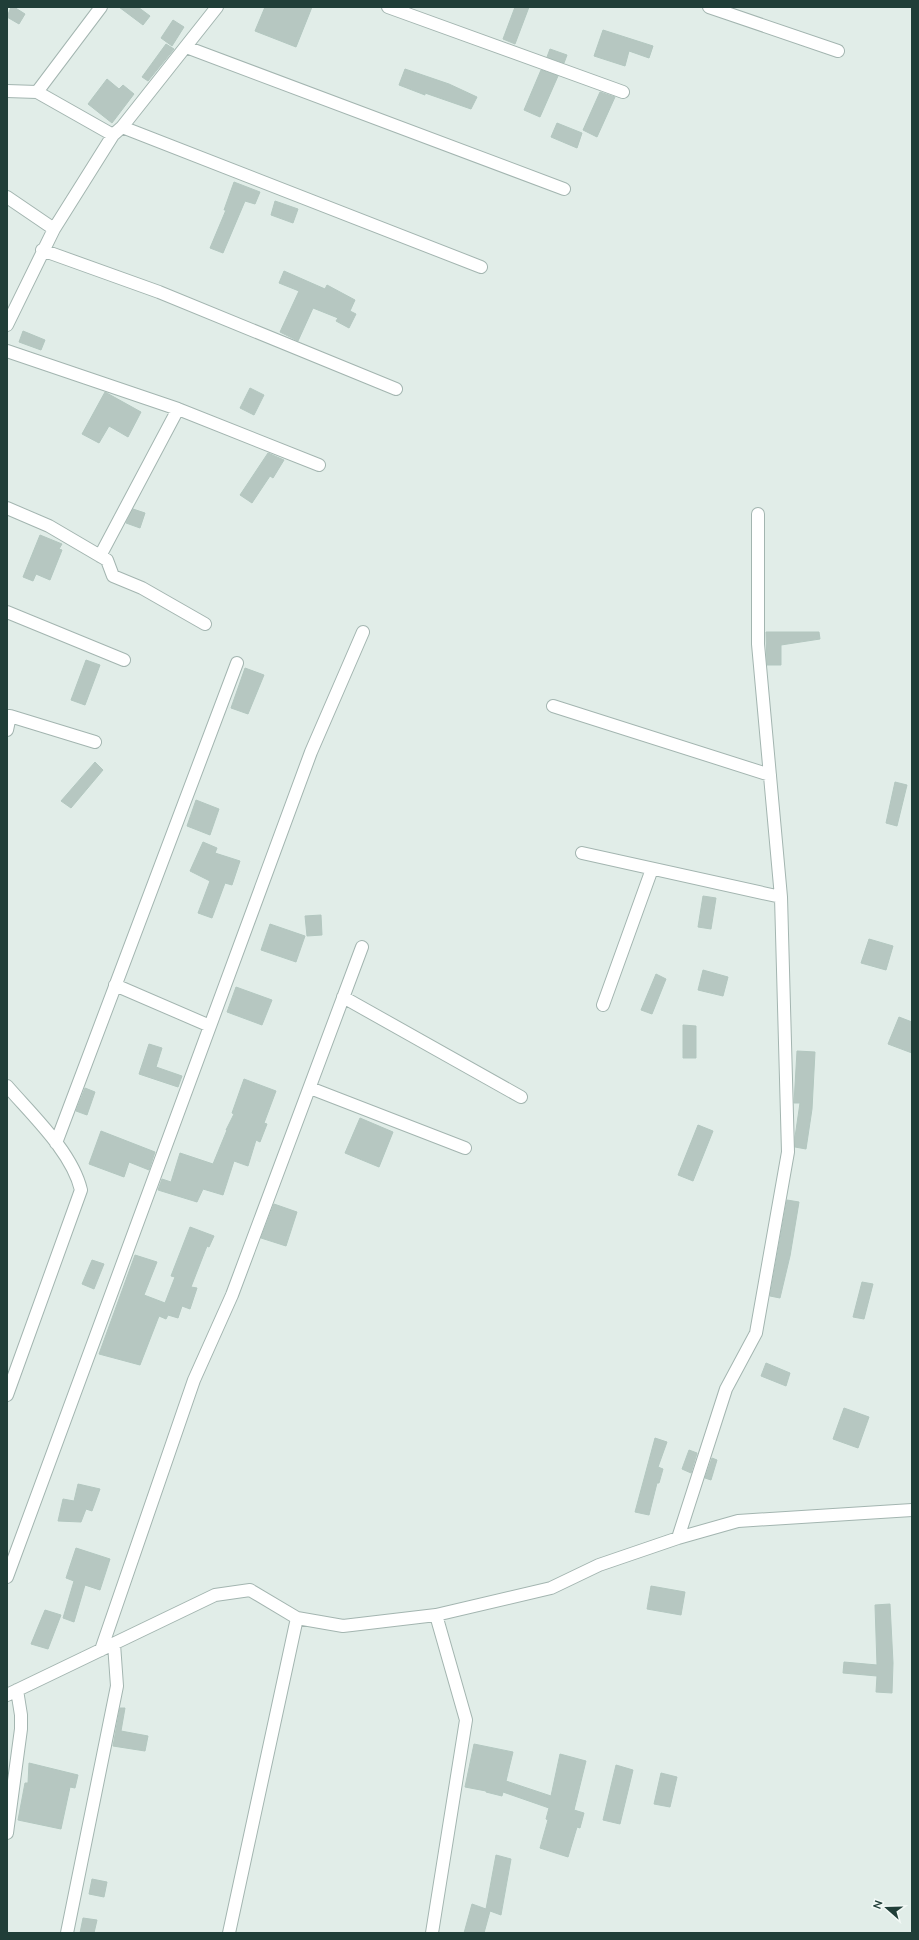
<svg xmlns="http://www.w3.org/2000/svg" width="919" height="1940" font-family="'Nunito Sans',sans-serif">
<rect width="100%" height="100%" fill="#e1ede8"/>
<path fill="#b6c7c1" stroke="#b3c7c0" d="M11,7H14L25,14L19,24L7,17Z
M119,7H138L150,16L143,25Z
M265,7H312L296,47L255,31Z
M515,7H529L515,44L503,39Z
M173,20L184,27L172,46L161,38Z
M603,30L653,46L649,58L629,51L625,66L594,56Z
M166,44L174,49L148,81L142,77Z
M550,49L567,55L564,63L547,57Z
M405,69L449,84L477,97L471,109L425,93V95L399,85Z
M541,70L558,76L540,117L524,110Z
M107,79L119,89L123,85L134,94L112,123L88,104Z
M600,92L615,97L597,137L583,130Z
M557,123L582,133L577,148L551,137Z
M234,182L260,192L255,204L245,201L223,253L210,248L226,210H224Z
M275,201L298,209L293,223L271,215Z
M284,271L325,289L327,285L355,300L350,311L356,314L349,328L336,321L338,318L313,308L298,341L280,332L299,291L279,283Z
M23,331L45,340L41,350L19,342Z
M250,388L264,395L254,415L240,408Z
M105,392L141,412L128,437L109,426L99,443L82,434Z
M268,453L284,460L273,478L270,476L252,503L240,495Z
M133,509L145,513L140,528L126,523Z
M40,535L62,544L59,549L62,550L50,580L36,574L33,581L23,577Z
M766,632H819L820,639L781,645V665H767Z
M86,660L100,665L85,705L71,700Z
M245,668L264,675L248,714L231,708Z
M95,762L103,770L71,808L61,801Z
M895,782L907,785L897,826L886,823Z
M196,800L219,809L210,835L187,826Z
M203,842L217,848L215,853L240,861L232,885L225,883L212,918L198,913L210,881L190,871Z
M703,896L716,898L711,929L698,927Z
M321,915L322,935L307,936L305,916Z
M270,924L305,936L296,962L261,950Z
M869,939L893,946L886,970L861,963Z
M703,970L728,977L723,996L698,990Z
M656,974L666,979L652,1014L641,1010Z
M236,987L272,1000L262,1025L227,1012Z
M899,1017L912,1022V1053L888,1044Z
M683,1025L696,1026V1058H683Z
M149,1044L162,1048L156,1067L182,1076L178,1087L139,1074Z
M797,1051L815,1052L812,1109L806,1149L795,1147V1137L800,1103H794Z
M244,1079L276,1091L264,1123L267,1124L260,1142L256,1140L248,1166L234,1161L223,1195L203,1189L197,1202L158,1190L162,1179L171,1182L180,1153L213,1164L227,1130H226L234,1114L232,1113Z
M85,1088L95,1092L87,1115L76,1111Z
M360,1118L393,1132L379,1167L345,1153Z
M698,1125L713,1131L693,1181L678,1175Z
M101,1131L155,1152L149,1170L129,1162L124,1177L89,1164Z
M787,1200L799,1202L790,1256L780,1298L770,1296Z
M274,1204L297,1212L286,1246L261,1238Z
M190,1227L214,1236L209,1247L207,1246L191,1287L197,1288L190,1309L182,1306L178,1318L168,1315L166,1319L159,1316L140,1365L99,1354L135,1255L157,1262L144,1295L165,1303L175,1277L171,1276Z
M92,1260L104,1264L94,1289L82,1284Z
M862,1282L873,1284L864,1319L853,1317Z
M766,1363L790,1373L786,1386L761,1376Z
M844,1408L869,1417L858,1448L833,1439Z
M655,1438L667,1442L658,1467L663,1469L659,1483H657L649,1515L635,1512Z
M689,1450L697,1453L691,1473L682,1469Z
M712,1458L717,1460L711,1480L705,1478Z
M78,1484L100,1489L92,1511L86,1509L81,1522L58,1521L63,1499L74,1501Z
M76,1548L110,1559L100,1590L85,1585L74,1622L63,1618L74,1581L66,1578Z
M651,1586L685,1592L681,1615L647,1609Z
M890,1604L893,1663L892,1693L876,1692L877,1676L843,1673L844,1662L877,1665L875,1605Z
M45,1610L61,1615L48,1649L31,1644Z
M120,1708H125L121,1731L148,1736L145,1751L113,1746Z
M474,1744L513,1752L506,1781L551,1796L560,1754L586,1761L574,1810L584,1813L580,1828L577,1827L568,1857L540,1848L548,1820L546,1819L549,1808L503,1792L502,1796L486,1792V1791L465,1787Z
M29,1763L78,1775L75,1788L70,1787L61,1829L18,1820L25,1783H28Z
M616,1765L633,1770L620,1824L603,1820Z
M661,1773L677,1777L670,1807L654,1804Z
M496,1855L511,1859L501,1915L490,1911L484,1933H464L472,1904L486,1909Z
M92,1879L107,1882L104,1897L89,1894Z
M83,1918L97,1920L94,1933H80Z"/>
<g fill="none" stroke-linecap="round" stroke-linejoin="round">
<g stroke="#a3b5b0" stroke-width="14">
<path id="minor" d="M388,7L623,92
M709,7L838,51
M186,47L564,189
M7,91L37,92L113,135
M37,92L101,7
M122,127L481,267
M7,197L54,229
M42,250L159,292L396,389
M7,325L54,229L113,135L122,127L217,7
M7,351L178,409L319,465
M7,508L49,526L107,560L113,576L142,588L205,624
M100,556L178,409
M7,612L124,660
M553,706L770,775
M7,716H10L7,730
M10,716L95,742
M582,853L781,897
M115,985L210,1026
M343,997L521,1097
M603,1005L652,869
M7,1086C32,1115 72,1152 81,1190L7,1395
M310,1088L465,1148
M56,1143L237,663
M678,1538L726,1389L756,1333L788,1152L781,897L758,644V514
M7,1577L311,752L363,632
M101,1650L194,1380L232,1295L362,947
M7,1695L215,1595L250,1590L297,1618L343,1626L436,1615L551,1588L599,1565L678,1538L738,1521L912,1510
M7,1833L21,1729V1715L17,1690
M67,1933L117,1686L114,1644
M229,1933L297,1618
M432,1933L466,1720L436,1615"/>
</g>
<use href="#minor" stroke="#fff" stroke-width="12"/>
</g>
<rect width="919" height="1940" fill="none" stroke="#203e38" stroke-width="16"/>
<g transform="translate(887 1908) rotate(290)" stroke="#f2f9f6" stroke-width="3" paint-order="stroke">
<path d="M0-3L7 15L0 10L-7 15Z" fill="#203e38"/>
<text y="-6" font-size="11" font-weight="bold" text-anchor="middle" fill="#203e38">N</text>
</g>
</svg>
